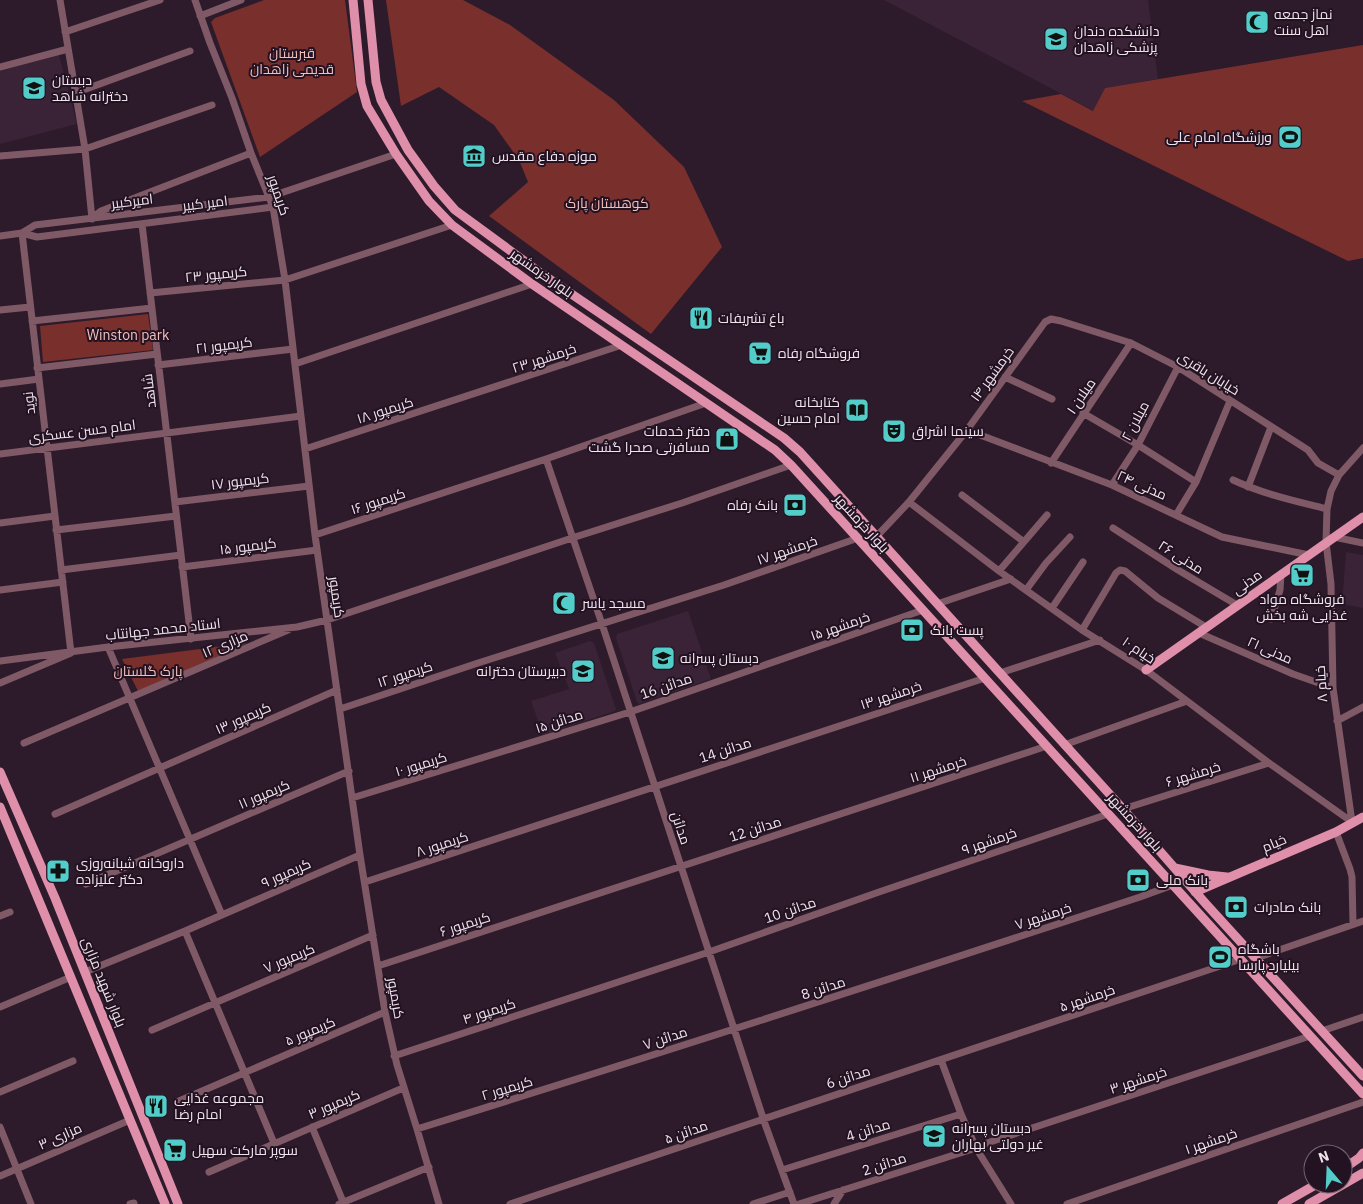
<svg xmlns="http://www.w3.org/2000/svg" width="1363" height="1204" font-family="'IBM Plex Sans',Cairo,sans-serif">
<rect width="100%" height="100%" fill="#2d1b2b"/>
<path fill="#3a2237" d="M884,0H1148L1158,79L1105,88L1094,111Z
M59,55L77,124L0,144V71Z
M1346,552L1363,555V608L1342,604Z
M688,611L711,679L639,704L637,702L616,638L617,634Z
M590,641L594,643L616,709L615,711L543,735L531,701L569,689L555,653Z
M938,1127L942,1141L930,1145L926,1131Z"/>
<path fill="#792f2c" d="M264,0H345L357,92L260,157L211,22L215,18Z
M386,0H463L510,25L614,100L684,167L722,247L651,334L489,216L528,182L519,160L494,125L439,87L401,106Z
M1363,45V258L1348,261L1022,101L1061,94L1093,111L1105,88Z
M148,314L153,350L43,362L40,326Z
M247,643L139,693L122,659Z"/>
<g fill="none" stroke-linecap="round" stroke-linejoin="round">
<path stroke="#805966" stroke-width="7" d="M60,0L85,149L92,219
M195,0L210,43L232,98L251,153L273,207L285,280L315,535L360,855L385,1012L397,1065L417,1129L439,1204
M200,16L241,0
M65,32L160,0
M0,67L68,49
M75,93L190,51
M0,156L85,149L212,105
M92,218L101,211L251,153
M142,224L191,639
M22,233L37,237L273,207
M0,236L22,233L35,225L269,197L396,154
M150,293L285,280L452,225
M0,310L30,307
M32,321L152,308
M295,364L532,284
M158,365L293,349
M37,368L157,354
M1005,377L1052,399
M0,384L39,379
M1083,413L1138,445L1196,482
M967,430L1112,485L1222,537L1309,555
M305,449L622,345
M0,454L301,416
M546,459L602,624L765,1124L794,1204
M1051,463L1131,343
M1233,480C1263,494 1295,501 1327,509
M1112,485L1138,445L1178,367
M1248,487L1271,427
M962,495L1024,542
M175,502L309,486
M909,502L999,571L1082,630L1146,670L1269,763L1352,822
M1176,515L1196,482L1230,401
M0,523L55,516
M1113,528L1178,570L1237,605
M56,530L176,516
M315,535L546,459L706,403
M876,537L909,502L967,430L1045,322L1051,319L1061,321L1131,343L1178,367L1308,450L1318,463L1339,475
M1334,537L1363,543
M182,567L317,550
M61,570L181,555
M999,571L1047,515
M0,590L63,582
M1026,590L1046,563L1070,537
M937,604L1011,579
M1052,608L1083,562
M1271,619L1280,590L1281,574
M1082,630L1116,573L1120,570L1125,571L1158,598L1206,627
M1199,633L1293,674L1333,688
M108,647L222,915
M0,661L108,647L297,627L327,620L572,538L682,503L791,465
M1000,673L1100,640
M0,683L71,653L22,233
M340,709L478,663L724,585L858,538
M1337,721L1363,707
M24,743L288,630
M1064,745L1187,701
M352,798L630,712L923,610
M1123,809L1269,763
M55,814L337,690
M1352,822L1333,688L1331,584L1326,542L1327,509L1331,491L1339,475L1363,448
M1336,832L1350,869L1352,877L1353,924
M365,882L985,678
M86,884L349,771
M0,916L10,912
M185,931L274,1143
M1256,958L1363,921
M378,966L1047,746
M85,972L185,931L360,855
M0,1007L71,977
M152,1030L373,935
M1322,1031L1363,1017
M394,1056L709,952L879,892L1108,814
M941,1060L961,1114L976,1148L1011,1204
M0,1092L73,1061
M179,1101L385,1012
M0,1127L31,1204
M312,1127L344,1204
M417,1129C659,1054 900,976 1140,897L1173,885
M782,1170L961,1114
M209,1172L403,1088
M0,1176L130,1120
M130,1204L134,1203
M339,1204L429,1167
M510,1204L1241,959
M753,1204L790,1192
M799,1204L976,1148L987,1143L1310,1036
M834,1204L843,1190
M1067,1204L1363,1102"/>
<path stroke="#df8faa" stroke-width="9" d="M353,0L361,84L367,106L396,154L429,201L452,225L532,284L775,450L791,465L1363,1094
M368,0L376,82L381,100L408,150L434,186L455,210L542,274L784,438L800,452L1123,809L1206,904L1363,1076
M1146,670L1363,517
M0,772L55,898L178,1204
M0,807L165,1204
M1175,868L1208,875L1227,877
M1195,892L1336,832L1363,817
M1343,1169L1359,1158L1363,1153
M1282,1204L1317,1184
M1309,1204L1363,1173"/>
</g>
<defs>
<g id="mosque-square" transform="scale(1.25)"><rect x="-9" y="-9" width="18" height="18" rx="4" fill="#53cdc9" stroke="#231221"/><path d="M3.5-4.9A6 6 0 1 0 3.5 4.9A5 5 0 1 1 3.5-4.9Z" fill="#111"/></g>
<g id="university-square" transform="scale(1.25)"><rect x="-9" y="-9" width="18" height="18" rx="4" fill="#53cdc9" stroke="#231221"/><path d="M0-5L7-2L0 1L-7-2ZM-4 1L0 2.5L4 1V4Q0 6-4 4Z" fill="#111"/></g>
<g id="school-square" transform="scale(1.25)"><rect x="-9" y="-9" width="18" height="18" rx="4" fill="#53cdc9" stroke="#231221"/><path d="M0-5L7-2L0 1L-7-2ZM-4 1L0 2.5L4 1V4Q0 6-4 4Z" fill="#111"/></g>
<g id="stadium-square" transform="scale(1.25)"><rect x="-9" y="-9" width="18" height="18" rx="4" fill="#53cdc9" stroke="#231221"/><path d="M0-5a6.5 5 0 1 0 0 10a6.5 5 0 1 0 0-10ZM-3.5-1.8h7v3.6h-7Z" fill="#111"/></g>
<g id="museum-square" transform="scale(1.25)"><rect x="-9" y="-9" width="18" height="18" rx="4" fill="#53cdc9" stroke="#231221"/><path d="M0-6L6-3V-2H-6V-3ZM-5-1h2V3h-2ZM-1-1h2V3h-2ZM3-1h2V3H3ZM-6 4H6V6H-6Z" fill="#111"/></g>
<g id="restaurant-square" transform="scale(1.25)"><rect x="-9" y="-9" width="18" height="18" rx="4" fill="#53cdc9" stroke="#231221"/><path d="M-5-6h1v4h1v-4h1v4h1v-4h1v5L-1.5 .5V6h-2V.5L-5-1ZM5-6V6H3V1.5H1.5Q1.5-4 5-6Z" fill="#111"/></g>
<g id="supermarket-square" transform="scale(1.25)"><rect x="-9" y="-9" width="18" height="18" rx="4" fill="#53cdc9" stroke="#231221"/><path d="M-6-5.5h2.5l.6 2H6L4.5 2H-2.5L-4.4-4H-6ZM-1.5 3.2a1.3 1.3 0 1 0 .1 0ZM3 3.2a1.3 1.3 0 1 0 .1 0Z" fill="#111"/></g>
<g id="library-square" transform="scale(1.25)"><rect x="-9" y="-9" width="18" height="18" rx="4" fill="#53cdc9" stroke="#231221"/><path d="M-6-4Q-3-5.5-.7-3.5V5Q-3 3-6 4ZM6-4Q3-5.5 .7-3.5V5Q3 3 6 4Z" fill="#111"/></g>
<g id="theatre-square" transform="scale(1.25)"><rect x="-9" y="-9" width="18" height="18" rx="4" fill="#53cdc9" stroke="#231221"/><path d="M-5-5.5Q0-4 5-5.5V0Q5 5 0 6Q-5 5-5 0ZM-3.3-2.5H-1v1.5H-3.3ZM1-2.5H3.3v1.5H1ZM-2.8 1Q0 5.5 2.8 1Z" fill="#111"/></g>
<g id="shop-square" transform="scale(1.25)"><rect x="-9" y="-9" width="18" height="18" rx="4" fill="#53cdc9" stroke="#231221"/><path d="M-5-2.5h2.3a2.7 3.5 0 0 1 5.4 0H5L5.5 6h-11ZM-1.5-2.5h3a1.5 2.3 0 0 0-3 0Z" fill="#111"/></g>
<g id="bank-square" transform="scale(1.25)"><rect x="-9" y="-9" width="18" height="18" rx="4" fill="#53cdc9" stroke="#231221"/><path d="M-6-4H6V4H-6ZM0-2.3a2.3 2.3 0 1 0 0 4.6a2.3 2.3 0 1 0 0-4.6Z" fill="#111"/></g>
<g id="pharmacy-square" transform="scale(1.25)"><rect x="-9" y="-9" width="18" height="18" rx="4" fill="#53cdc9" stroke="#231221"/><path d="M-2-6h4v4h4v4h-4v4h-4v-4h-4v-4h4Z" fill="#111"/></g>
</defs>
<g fill-rule="evenodd">
<use href="#mosque-square" x="1257" y="22"/>
<use href="#university-square" x="1056" y="39"/>
<use href="#school-square" x="34" y="88"/>
<use href="#stadium-square" x="1290" y="137"/>
<use href="#museum-square" x="474" y="156"/>
<use href="#restaurant-square" x="701" y="318"/>
<use href="#supermarket-square" x="760" y="353"/>
<use href="#library-square" x="857" y="410"/>
<use href="#theatre-square" x="894" y="431"/>
<use href="#shop-square" x="727" y="439"/>
<use href="#bank-square" x="795" y="505"/>
<use href="#supermarket-square" x="1302" y="575"/>
<use href="#mosque-square" x="564" y="603"/>
<use href="#bank-square" x="912" y="630"/>
<use href="#school-square" x="663" y="658"/>
<use href="#school-square" x="583" y="671"/>
<use href="#pharmacy-square" x="58" y="871"/>
<use href="#bank-square" x="1138" y="880"/>
<use href="#bank-square" x="1236" y="907"/>
<use href="#stadium-square" x="1220" y="957"/>
<use href="#restaurant-square" x="156" y="1106"/>
<use href="#school-square" x="934" y="1136"/>
<use href="#supermarket-square" x="175" y="1150"/>
</g>
<g text-anchor="middle" dominant-baseline="central" stroke-width="4" stroke-linejoin="round" paint-order="stroke">
<g font-size="14" fill="#f0e4ee" stroke="#231221" text-anchor="start">
<text x="1274" y="14">نماز جمعه<tspan x="1274" dy="16">اهل سنت</tspan></text>
<text x="1074" y="31">دانشکده دندان<tspan x="1074" dy="16">پزشکی زاهدان</tspan></text>
<text x="52" y="80">دبستان<tspan x="52" dy="16">دخترانه شاهد</tspan></text>
<text x="1272" y="137" text-anchor="end">ورزشگاه امام علی</text>
<text x="492" y="156">موزه دفاع مقدس</text>
<text x="718" y="318">باغ تشریفات</text>
<text x="778" y="353">فروشگاه رفاه</text>
<text x="840" y="402" text-anchor="end">کتابخانه<tspan x="840" dy="16">امام حسین</tspan></text>
<text x="710" y="431" text-anchor="end">دفتر خدمات<tspan x="710" dy="16">مسافرتی صحرا گشت</tspan></text>
<text x="912" y="431">سینما اشراق</text>
<text x="778" y="505" text-anchor="end">بانک رفاه</text>
<text x="1302" y="599" text-anchor="middle">فروشگاه مواد<tspan x="1302" dy="16">غذایی شه بخش</tspan></text>
<text x="582" y="603">مسجد یاسر</text>
<text x="930" y="630">پست بانک</text>
<text x="680" y="658">دبستان پسرانه</text>
<text x="566" y="671" text-anchor="end">دبیرستان دخترانه</text>
<text x="76" y="863">داروخانه شبانه‌روزی<tspan x="76" dy="16">دکتر علیزاده</tspan></text>
<text x="1156" y="880">بانک ملی</text>
<text x="1254" y="907">بانک صادرات</text>
<text x="1238" y="949">باشگاه<tspan x="1238" dy="16">بیلیارد پارسا</tspan></text>
<text x="174" y="1098">مجموعه غذایی<tspan x="174" dy="16">امام رضا</tspan></text>
<text x="952" y="1128">دبستان پسرانه<tspan x="952" dy="16">غیر دولتی بهاران</tspan></text>
<text x="192" y="1150">سوپر مارکت سهیل</text>
</g>
<g font-size="14" fill="#f3bfba" stroke="#231221">
<text x="292" y="53">قبرستان<tspan x="292" dy="16">قدیمی زاهدان</tspan></text>
<text x="607" y="203">کوهستان پارک</text>
<text x="128" y="335">Winston park</text>
<text x="148" y="671">پارک گلستان</text>
</g>
<g font-size="14" fill="#f0e4ee" stroke="#231221">
<text transform="translate(279 195) rotate(71)">کریمپور</text>
<text transform="translate(132 201) rotate(-7)">امیرکبیر</text>
<text transform="translate(205 203) rotate(-7)">امیر کبیر</text>
<text transform="translate(542 273) rotate(35)">بلوار خرمشهر</text>
<text transform="translate(216 274) rotate(-6)">کریمپور ۲۳</text>
<text transform="translate(224 345) rotate(-7)">کریمپور ۲۱</text>
<text transform="translate(544 358) rotate(-18)">خرمشهر ۲۳</text>
<text transform="translate(1209 373) rotate(32)">خیابان باقری</text>
<text transform="translate(992 374) rotate(-54)">خرمشهر ۱۴</text>
<text transform="translate(149 391) rotate(-97)">شاهد</text>
<text transform="translate(1081 396) rotate(-56)">میلان ۱</text>
<text transform="translate(29 403) rotate(-97)">نوید</text>
<text transform="translate(385 410) rotate(-18)">کریمپور ۱۸</text>
<text transform="translate(1135 421) rotate(-62)">میلان ۲</text>
<text transform="translate(82 431) rotate(-7)">امام حسن عسکری</text>
<text transform="translate(240 481) rotate(-7)">کریمپور ۱۷</text>
<text transform="translate(1142 485) rotate(24)">مدنی ۲۴</text>
<text transform="translate(378 501) rotate(-18)">کریمپور ۱۶</text>
<text transform="translate(862 523) rotate(48)">بلوار خرمشهر</text>
<text transform="translate(248 546) rotate(-7)">کریمپور ۱۵</text>
<text transform="translate(787 550) rotate(-19)">خرمشهر ۱۷</text>
<text transform="translate(1181 557) rotate(32)">مدنی ۲۶</text>
<text transform="translate(1247 582) rotate(-35)">مدنی</text>
<text transform="translate(337 597) rotate(82)">کریمپور</text>
<text transform="translate(840 626) rotate(-19)">خرمشهر ۱۵</text>
<text transform="translate(163 629) rotate(-6)">استاد محمد جهانتاب</text>
<text transform="translate(225 644) rotate(-23)">مزاری ۱۲</text>
<text transform="translate(1139 650) rotate(34)">خیام ۱۰</text>
<text transform="translate(1270 650) rotate(24)">مدنی ۲۱</text>
<text transform="translate(405 674) rotate(-18)">کریمپور ۱۲</text>
<text transform="translate(1321 684) rotate(-94)">خیام ۸</text>
<text transform="translate(666 686) rotate(-19)">مدائن 16</text>
<text transform="translate(891 695) rotate(-18)">خرمشهر ۱۳</text>
<text transform="translate(243 718) rotate(-24)">کریمپور ۱۳</text>
<text transform="translate(559 721) rotate(-18)">مدائن ۱۵</text>
<text transform="translate(725 750) rotate(-18)">مدائن 14</text>
<text transform="translate(421 764) rotate(-17)">کریمپور ۱۰</text>
<text transform="translate(938 769) rotate(-18)">خرمشهر ۱۱</text>
<text transform="translate(1193 774) rotate(-17)">خرمشهر ۶</text>
<text transform="translate(264 794) rotate(-23)">کریمپور ۱۱</text>
<text transform="translate(1135 822) rotate(48)">بلوار خرمشهر</text>
<text transform="translate(681 828) rotate(72)">مدائن</text>
<text transform="translate(755 829) rotate(-18)">مدائن 12</text>
<text transform="translate(989 841) rotate(-19)">خرمشهر ۹</text>
<text transform="translate(1274 843) rotate(-23)">خیام</text>
<text transform="translate(442 844) rotate(-18)">کریمپور ۸</text>
<text transform="translate(286 873) rotate(-24)">کریمپور ۹</text>
<text transform="translate(790 910) rotate(-19)">مدائن 10</text>
<text transform="translate(1043 916) rotate(-18)">خرمشهر ۷</text>
<text transform="translate(465 924) rotate(-18)">کریمپور ۶</text>
<text transform="translate(289 958) rotate(-23)">کریمپور ۷</text>
<text transform="translate(104 982) rotate(68)">بلوار شهید مزاری</text>
<text transform="translate(823 988) rotate(-18)">مدائن 8</text>
<text transform="translate(396 998) rotate(80)">کریمپور</text>
<text transform="translate(1087 998) rotate(-19)">خرمشهر ۵</text>
<text transform="translate(489 1011) rotate(-18)">کریمپور ۴</text>
<text transform="translate(310 1031) rotate(-23)">کریمپور ۵</text>
<text transform="translate(665 1038) rotate(-18)">مدائن ۷</text>
<text transform="translate(848 1077) rotate(-18)">مدائن 6</text>
<text transform="translate(1138 1080) rotate(-18)">خرمشهر ۳</text>
<text transform="translate(507 1088) rotate(-17)">کریمپور ۲</text>
<text transform="translate(334 1104) rotate(-23)">کریمپور ۳</text>
<text transform="translate(868 1130) rotate(-17)">مدائن 4</text>
<text transform="translate(686 1132) rotate(-19)">مدائن ۵</text>
<text transform="translate(60 1136) rotate(-24)">مزاری ۳</text>
<text transform="translate(1211 1141) rotate(-19)">خرمشهر ۱</text>
<text transform="translate(884 1164) rotate(-18)">مدائن 2</text>
</g>
</g>
<g transform="translate(1328 1169) rotate(341)"><circle r="24" fill="#231221" stroke="#756673"/>
<path d="M0-4L9 19L0 12L-9 19Z" fill="#53cdc9"/>
<text y="-8" font-size="14" font-weight="bold" text-anchor="middle" fill="#f0e4ee">N</text>
</g>
</svg>
